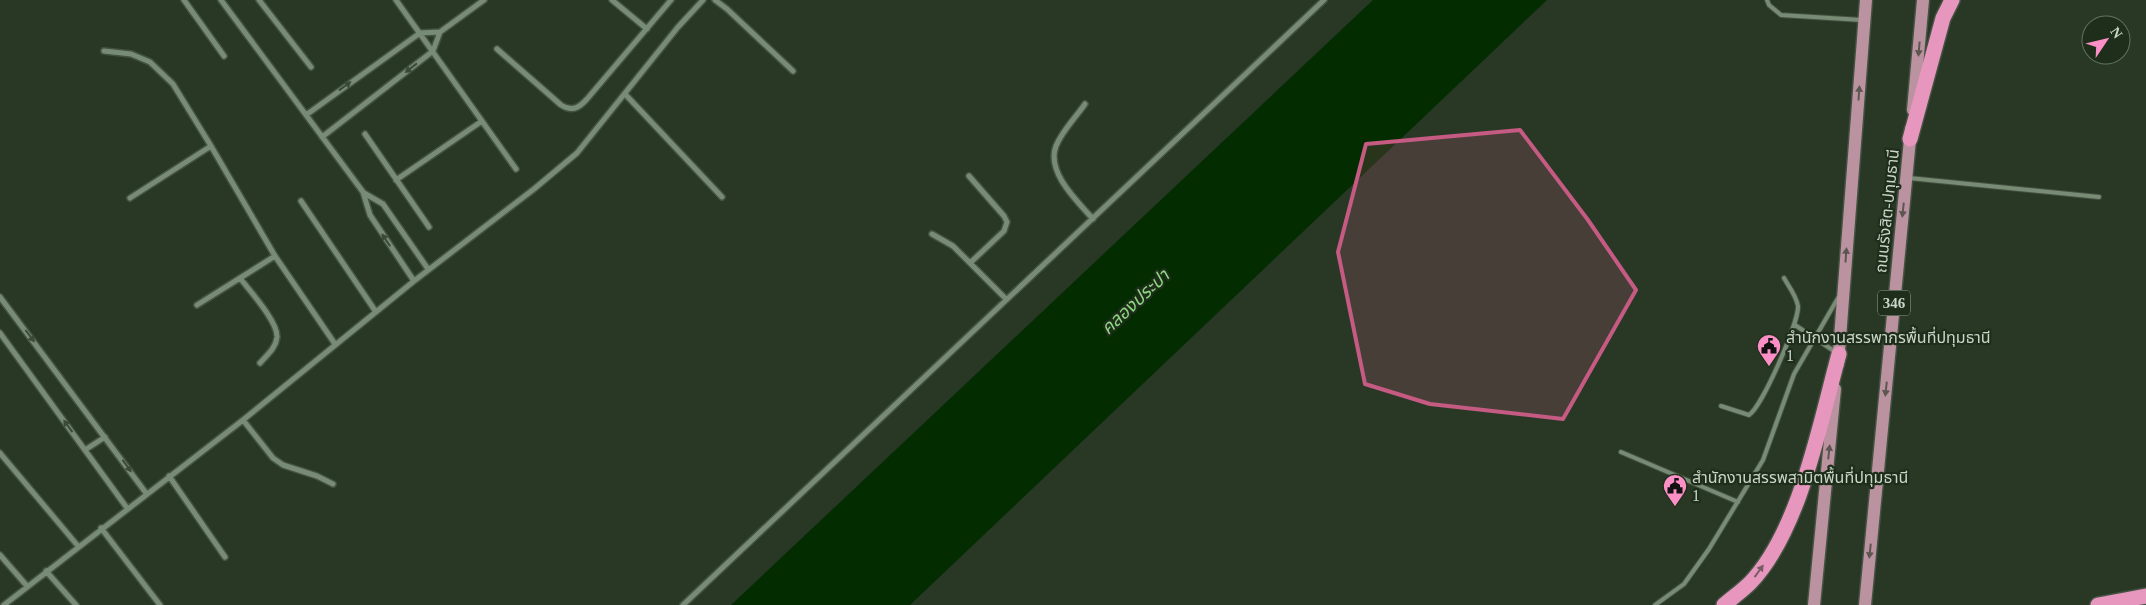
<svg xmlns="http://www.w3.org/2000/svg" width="2146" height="605" font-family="'Times New Roman','Noto Sans Thai',serif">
<rect width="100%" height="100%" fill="#283825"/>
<path fill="#032c00" d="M1373,0H1547L910,605H731Z"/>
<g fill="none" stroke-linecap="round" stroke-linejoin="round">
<g stroke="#445242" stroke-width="6">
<path id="service" d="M1767,0L1769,5L1781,15L1862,20
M1909,178L2099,197
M1795,325L1837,353
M1721,406L1749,415C1762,407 1799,322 1798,306C1796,295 1789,287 1784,278
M1621,452L1738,502
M1655,605L1684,584L1709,549L1763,460L1794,374L1838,298"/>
</g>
<g stroke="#445242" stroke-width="8">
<path id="minor" d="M184,0L224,56
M221,0L363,192L370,215L414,281
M259,0L311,67
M396,0L516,169
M612,0L647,29
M715,0L727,9L793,71
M497,49L561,105C572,112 579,108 587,99L671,0
M104,51L131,54L150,62L173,84L211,146L275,256L335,344
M625,94L722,197
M1085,104C1076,117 1062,131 1056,146C1046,172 1077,201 1093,219
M306,115L420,33L440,32L484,0
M365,134L429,227
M322,137L433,51L440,32
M969,176L1004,216L1007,222L1004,231L970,263
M396,180L482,121
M364,193L383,204L428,269
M130,198L211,146
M301,201L376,312
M932,234L953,246L1006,299
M240,278C250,291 278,322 277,337C276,348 267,355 260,363
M0,297L146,493
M197,305L275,256
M0,333L127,508
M243,420L273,458L283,465L317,476L333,484
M85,450L105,437
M0,453L78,546
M169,476L225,557
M101,528L160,605
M0,555L27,586
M46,571L76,605
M4,605L243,420L414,281L534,189L577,153L678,27L703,0
M683,605L1324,0"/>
</g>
<g stroke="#445242" stroke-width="15">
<path id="primary" d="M1913,110L1923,0
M1838,364L1866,0
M1814,605L1835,389
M1865,605L1911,129"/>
</g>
<g stroke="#445242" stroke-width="18">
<path id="motorway" d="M1910,139L1943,18L1952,0
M1724,605C1732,598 1742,591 1750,583C1800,531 1820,423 1839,354
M2098,605L2146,596"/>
</g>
<use href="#service" stroke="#788b74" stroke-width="4"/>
<use href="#minor" stroke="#788b74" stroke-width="5"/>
<use href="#primary" stroke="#bb92a0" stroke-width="12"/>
<use href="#motorway" stroke="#e796be" stroke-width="15"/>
</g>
<defs><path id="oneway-solid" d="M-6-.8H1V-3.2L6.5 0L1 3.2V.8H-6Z" transform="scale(1.25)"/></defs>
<g fill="#5d5650">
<use href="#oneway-solid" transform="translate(1919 49) rotate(95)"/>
<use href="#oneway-solid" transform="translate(1859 93) rotate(-86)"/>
<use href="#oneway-solid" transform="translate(1903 210) rotate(96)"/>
<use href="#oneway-solid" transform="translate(1846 255) rotate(-86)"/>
<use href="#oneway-solid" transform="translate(1886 389) rotate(96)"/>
<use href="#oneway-solid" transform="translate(1829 452) rotate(-84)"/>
<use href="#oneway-solid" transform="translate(1870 551) rotate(96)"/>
</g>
<g fill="#394a36">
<use href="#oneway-solid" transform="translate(411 68) rotate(142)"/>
<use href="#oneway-solid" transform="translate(345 86) rotate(-36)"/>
<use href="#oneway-solid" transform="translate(386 240) rotate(-124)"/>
<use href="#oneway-solid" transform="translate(30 336) rotate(53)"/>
<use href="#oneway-solid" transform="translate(68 426) rotate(-126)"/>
<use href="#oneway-solid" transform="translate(127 466) rotate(54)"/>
</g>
<use fill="#785d64" href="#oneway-solid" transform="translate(1759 571) rotate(-54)"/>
<path fill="#c55a82" fill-opacity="0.2" stroke="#c55a82" stroke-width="4" stroke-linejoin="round" d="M1520,130L1588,220L1636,290L1563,419L1430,404L1365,384L1338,252L1366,144Z"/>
<defs>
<g id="civic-pin" transform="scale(1.25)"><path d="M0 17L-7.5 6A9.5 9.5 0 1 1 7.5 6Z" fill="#fb8fc6" stroke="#1e2e1b"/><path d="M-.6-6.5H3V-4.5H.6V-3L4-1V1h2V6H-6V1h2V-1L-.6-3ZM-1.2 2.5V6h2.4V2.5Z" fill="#111"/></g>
</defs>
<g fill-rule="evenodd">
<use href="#civic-pin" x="1769" y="346"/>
<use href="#civic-pin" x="1675" y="486"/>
</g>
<g text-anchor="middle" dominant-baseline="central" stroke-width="4.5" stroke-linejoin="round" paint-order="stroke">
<rect fill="#1e2e1b" stroke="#96a395" stroke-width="1" x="1878" y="290.5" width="32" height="25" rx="4"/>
<g font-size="15" font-weight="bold" fill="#cad5c9">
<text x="1894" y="303">346</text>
</g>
<g font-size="16" fill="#cad5c9" stroke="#1e2e1b">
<text transform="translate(1887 211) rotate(-84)">ถนนรังสิต-ปทุมธานี</text>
</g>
<g font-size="16" fill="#cad5c9" stroke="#1e2e1b" text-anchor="start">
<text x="1786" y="337">สำนักงานสรรพากรพื้นที่ปทุมธานี<tspan x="1786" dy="18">1</tspan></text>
<text x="1692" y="477">สำนักงานสรรพสามิตพื้นที่ปทุมธานี<tspan x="1692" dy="18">1</tspan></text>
</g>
<g font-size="18" font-style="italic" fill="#8ed881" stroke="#1e2e1b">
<text transform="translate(1135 302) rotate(-43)">คลองประปา</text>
</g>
</g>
<g transform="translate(2106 40) rotate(55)"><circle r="24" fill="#1e2e1b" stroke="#637161"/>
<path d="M0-4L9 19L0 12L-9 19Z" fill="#fb8fc6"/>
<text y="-8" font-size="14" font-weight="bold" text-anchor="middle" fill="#cad5c9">N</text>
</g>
</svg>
